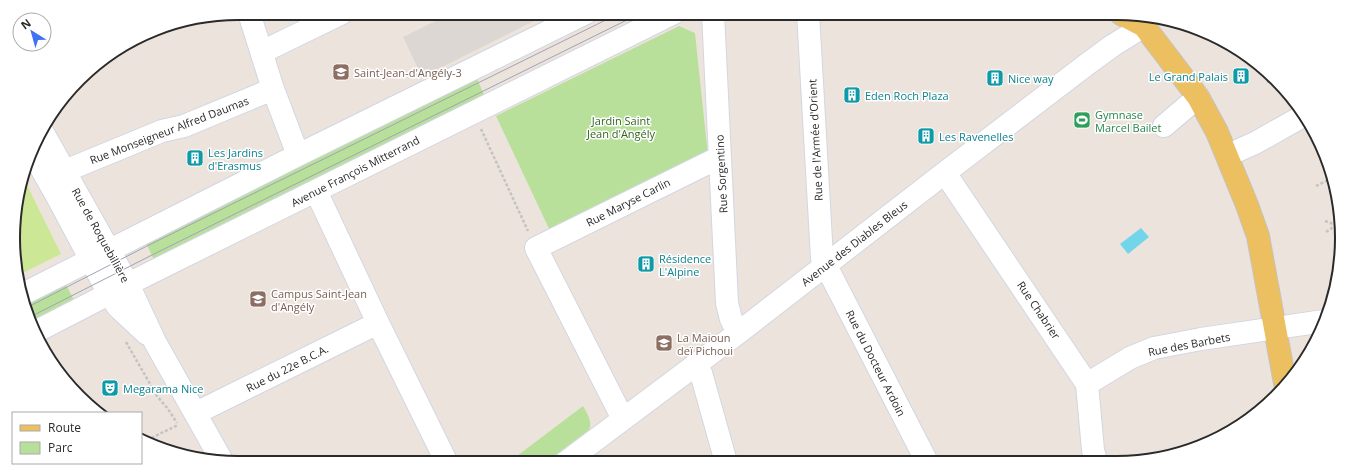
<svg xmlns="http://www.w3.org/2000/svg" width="1355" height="476" font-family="'Open Sans',sans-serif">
<rect width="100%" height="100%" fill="#ece4dc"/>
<path fill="#b8e09a" d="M679,26L695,33L708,156L551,233L496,116Z
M474,72L486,99L156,264L143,237Z
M63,279L76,304L34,326L22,300Z
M583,406C587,413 593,422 589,430L546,462H509Z"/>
<path fill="#cce896" d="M24,179L61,254L19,275L15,209Z"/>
<path fill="#dcd7d3" d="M452,13H550L422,77L403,37Z"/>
<path fill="#72d5ea" d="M1141,228L1149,237L1128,254L1120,244Z"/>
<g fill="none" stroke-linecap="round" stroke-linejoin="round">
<g stroke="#d2d6e2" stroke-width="24">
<path id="minor" d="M249,13L273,89L298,155
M713,13L727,303L731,319L738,333
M808,13L822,258L927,462
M262,52L342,13
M1164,126L1198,97
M42,131L128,284L155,342L222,461
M32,152L58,198L109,294L118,307L147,334
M1228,155L1255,143L1303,116
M65,171L162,131L184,126L273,89
M945,173L1087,384L1093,450L1096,461
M316,191L378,323L447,463
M21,295L298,155L586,13
M37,331L128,284L674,13
M695,365L701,373L726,462
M1087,384L1130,358L1154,348L1201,339L1324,321
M196,413L378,323
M623,419L536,248L720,157
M566,462L738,333L938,178L1086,65L1112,46L1144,26"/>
</g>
<g stroke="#c3c3c3" stroke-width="24">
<path id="major" d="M1121,14L1144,26
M1140,16L1144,26L1198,97L1217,132L1247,205L1258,236L1285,383"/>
</g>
<path stroke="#c3c3c3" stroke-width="2.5" stroke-dasharray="3 2" stroke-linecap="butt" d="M1268,83L1269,77
M481,129L528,231
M1316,186L1330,179
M1336,196L1334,198L1335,203L1340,211
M1325,221L1336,225
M1326,232L1339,223
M126,342L157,396L168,409L177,423
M147,440L178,425"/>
<use href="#minor" stroke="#fff" stroke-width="22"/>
<use href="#major" stroke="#ecc061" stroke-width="22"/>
<path stroke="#9fa4b4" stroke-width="1" d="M26,308L147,246L620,13
M30,317L152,255L641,13"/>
</g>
<defs>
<g id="university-square" transform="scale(0.9)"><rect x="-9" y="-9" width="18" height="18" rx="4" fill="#8d6e63" stroke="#fff"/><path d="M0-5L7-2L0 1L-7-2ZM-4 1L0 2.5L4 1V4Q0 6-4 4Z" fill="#fff"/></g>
<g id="building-square" transform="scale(0.9)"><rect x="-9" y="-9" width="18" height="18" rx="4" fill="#0f9aa8" stroke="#fff"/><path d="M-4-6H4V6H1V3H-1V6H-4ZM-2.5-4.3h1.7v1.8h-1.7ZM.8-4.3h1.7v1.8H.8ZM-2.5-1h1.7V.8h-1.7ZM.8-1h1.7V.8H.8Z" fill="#fff"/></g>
<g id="stadium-square" transform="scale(0.9)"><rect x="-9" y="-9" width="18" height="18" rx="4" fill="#2e9e5b" stroke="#fff"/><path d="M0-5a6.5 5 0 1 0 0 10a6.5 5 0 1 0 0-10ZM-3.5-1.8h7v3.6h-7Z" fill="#fff"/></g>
<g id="school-square" transform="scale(0.9)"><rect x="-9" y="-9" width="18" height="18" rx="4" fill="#8d6e63" stroke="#fff"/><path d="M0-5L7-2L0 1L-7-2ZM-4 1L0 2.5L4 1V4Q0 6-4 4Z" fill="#fff"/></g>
<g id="theatre-square" transform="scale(0.9)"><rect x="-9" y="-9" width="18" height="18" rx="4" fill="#0f9aa8" stroke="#fff"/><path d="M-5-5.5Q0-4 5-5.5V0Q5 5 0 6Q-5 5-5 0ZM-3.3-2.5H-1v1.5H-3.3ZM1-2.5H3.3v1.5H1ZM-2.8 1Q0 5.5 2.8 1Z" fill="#fff"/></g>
</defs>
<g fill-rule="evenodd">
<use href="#university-square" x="341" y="72"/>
<use href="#building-square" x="1241" y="76"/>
<use href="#building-square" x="995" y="78"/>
<use href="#building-square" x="852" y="95"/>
<use href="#stadium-square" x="1082" y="120"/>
<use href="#building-square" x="926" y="136"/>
<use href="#building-square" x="195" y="158"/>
<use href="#building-square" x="646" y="264"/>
<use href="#university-square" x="258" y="299"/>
<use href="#school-square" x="664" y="343"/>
<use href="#theatre-square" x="110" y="388"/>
</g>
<g text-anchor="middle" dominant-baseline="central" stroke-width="3" stroke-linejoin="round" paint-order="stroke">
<g font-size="11" fill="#785e54" stroke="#fff" text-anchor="start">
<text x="354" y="72">Saint-Jean-d'Angély-3</text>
<text x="271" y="293">Campus Saint-Jean<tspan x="271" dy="13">d'Angély</tspan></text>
<text x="677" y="337">La Maioun<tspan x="677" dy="13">deï Pichoui</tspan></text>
</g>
<g font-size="11" fill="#0d838f" stroke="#fff" text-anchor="start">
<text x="1228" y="76" text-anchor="end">Le Grand Palais</text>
<text x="1008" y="78">Nice way</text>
<text x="865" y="95">Eden Roch Plaza</text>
<text x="939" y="136">Les Ravenelles</text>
<text x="208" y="152">Les Jardins<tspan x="208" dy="13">d'Erasmus</tspan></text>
<text x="659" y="258">Résidence<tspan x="659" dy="13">L'Alpine</tspan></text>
<text x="123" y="388">Megarama Nice</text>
</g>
<g font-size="11" fill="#27864d" stroke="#fff" text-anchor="start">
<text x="1095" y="114">Gymnase<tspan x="1095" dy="13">Marcel Bailet</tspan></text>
</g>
<g font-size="11" fill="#31651c" stroke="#fff">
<text x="621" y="120">Jardin Saint<tspan x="621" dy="13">Jean d'Angély</tspan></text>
</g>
<g font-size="11" fill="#2a2a2a" stroke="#fff">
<text transform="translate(169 130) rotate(-21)">Rue Monseigneur Alfred Daumas</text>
<text transform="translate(815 140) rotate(-93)">Rue de l'Armée d'Orient</text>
<text transform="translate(355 171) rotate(-27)">Avenue François Mitterrand</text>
<text transform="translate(721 174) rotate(-93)">Rue Sorgentino</text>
<text transform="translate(628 202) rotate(-27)">Rue Maryse Carlin</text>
<text transform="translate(101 235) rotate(61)">Rue de Roquebillière</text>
<text transform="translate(854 243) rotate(-38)">Avenue des Diables Bleus</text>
<text transform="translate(1039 310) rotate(56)">Rue Chabrier</text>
<text transform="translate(1189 344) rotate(-11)">Rue des Barbets</text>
<text transform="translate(876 363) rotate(63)">Rue du Docteur Ardoin</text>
<text transform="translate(287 368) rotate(-27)">Rue du 22e B.C.A.</text>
</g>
</g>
<path d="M0 0H1355V476H0ZM238 20H1117A218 218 0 0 1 1335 238V238A218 218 0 0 1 1117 456H238A218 218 0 0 1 20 238V238A218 218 0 0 1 238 20Z" fill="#fff" fill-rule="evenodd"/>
<path fill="none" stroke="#2a2a2a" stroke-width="2" d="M238 20H1117A218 218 0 0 1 1335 238V238A218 218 0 0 1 1117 456H238A218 218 0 0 1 20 238V238A218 218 0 0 1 238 20Z"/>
<rect x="12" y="412" width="130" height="52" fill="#ffffff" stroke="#aaaaaa"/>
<rect x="20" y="425" width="20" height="6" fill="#ecc061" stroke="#aaaaaa"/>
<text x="48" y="432" font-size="12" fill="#2a2a2a">Route</text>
<rect x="20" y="442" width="20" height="12" fill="#b8e09a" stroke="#aaaaaa"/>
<text x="48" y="452" font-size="12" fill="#2a2a2a">Parc</text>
<g transform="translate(32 32) rotate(323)"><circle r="19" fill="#ffffff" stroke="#aaaaaa"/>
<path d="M0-3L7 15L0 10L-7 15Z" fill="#4171f4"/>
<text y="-6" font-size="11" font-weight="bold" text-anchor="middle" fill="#2a2a2a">N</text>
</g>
</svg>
